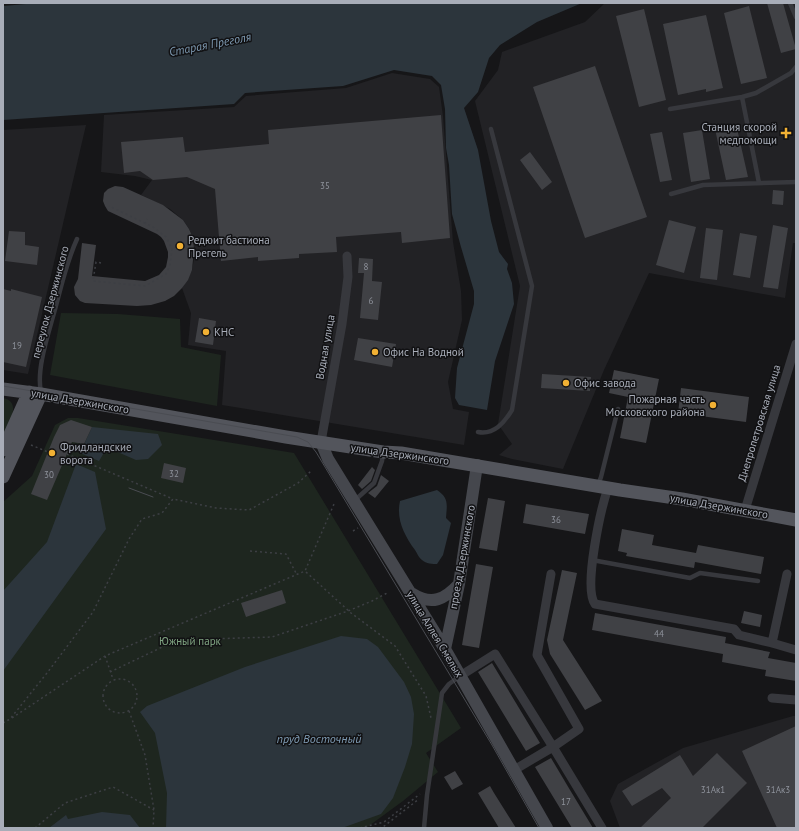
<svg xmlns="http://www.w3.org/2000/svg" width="799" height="831" font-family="'PT Sans',sans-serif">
<rect width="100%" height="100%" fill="#161618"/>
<path fill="#222225" d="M605,3H796V243H793L785,298L649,273L604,370L563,469L512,459L499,455L512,444L498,424L520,286L475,101L498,70L502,52L585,22Z
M392,73L430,79L439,87L443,116L453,242L461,291L462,320L448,382L453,409L469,412L464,445L222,405L226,351L188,345L191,313L182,288L192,270L194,259V249L193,238L189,229L183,220L170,209L141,195L152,180L135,176L101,172L104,115L234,107L246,96L346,88Z
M86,125L28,374L3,370V130Z
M793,716H796V828H620L610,801L618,784L683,748Z"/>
<path fill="#1e261f" d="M61,313L118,314L180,319L181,347L221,355L217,406L50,375Z
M3,398C23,402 8,425 3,436Z
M68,418H78L294,453L461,728L426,753L438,772L403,801L366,828H3V502L32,476L55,425Z"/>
<path fill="#2c353c" d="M37,3H582L537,22L500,45L489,58L478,92L464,108L478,150L491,221L499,252L508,264L507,269L512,283L514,304L495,361L487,410L459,405L455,398L457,368L474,304V291L461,247L452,214L449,165L446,148L445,109L441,85L432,76L394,70L343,86L245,93L234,104L3,120V6Z
M92,427L158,434L162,445L148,459L136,460L113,450L105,451L99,461L80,453Z
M76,464L95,472L106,529L3,671V591L47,542Z
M437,490C449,498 447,504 446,518L451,523L443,555L437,564C433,564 426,564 422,560C419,558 417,553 415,550C404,535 396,519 400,501Z
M341,636L367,639L378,647L404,682L411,697L414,714L412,744L405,767L393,798L381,814L342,828H166L167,793L155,733L140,712L147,706L245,667Z
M102,812L130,815L140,828H49L66,815L68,819Z"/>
<path fill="#404145" d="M767,3H783L796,49L781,53Z
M749,6L767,78L741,84L724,13Z
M644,9L666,100L639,107L616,16Z
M706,15L723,88L706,92V89L678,95L663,24Z
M595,66L647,217L585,238L533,87Z
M441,115L450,238L402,243L401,232L336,237L337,252L299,254V258L258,261V257L221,261L215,189L187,177L153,180L140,171L124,173L121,142L183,137L185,152L269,144L268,130Z
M736,124L748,177L726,180L715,129Z
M702,130L710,179L691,182L683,133Z
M662,132L672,180L660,182L650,134Z
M530,152L552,182L542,190L520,160Z
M115,186L123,187L163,205L183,220L189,229L193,238L194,249L192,270L188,280L182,288L174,296L165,301L151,305L137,306L85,303L80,301L75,295L74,287L78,279L82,243L96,245L92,276L145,281L159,275L166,267L168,257V252L164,241L161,237L157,234L108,211L105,206L103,201L104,193L108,189Z
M773,190L784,191L783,205L772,204Z
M669,220L696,227L684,273L656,265Z
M773,225L788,228L778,289L763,287Z
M706,228L723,230L717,280L700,278Z
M9,231L25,232V245L39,247L37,265L5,261Z
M740,233L757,236L750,278L733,275Z
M359,258L373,259L372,281L382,282L378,320L360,318L364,273H358Z
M3,289L11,291V289L42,297L26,367L3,362Z
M199,318L216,321L213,345L195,342Z
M358,338L396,344L392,367L354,360Z
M614,370L659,379L646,443L620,438L628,397L609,393Z
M542,374L591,377L590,391L541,388Z
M681,388L749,397L746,422L678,413Z
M71,420L92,427L84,444L72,442L47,500L31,494L54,437L60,425Z
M164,463L186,468L183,483L161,478Z
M372,467L375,470L371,481L362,489L358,485Z
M381,475L389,481L375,498L368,493L377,486Z
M488,498L505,501L497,551L479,548Z
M526,504L589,514L585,534L523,523Z
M622,529L654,535L652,545L696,553L698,545L764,557L761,574L695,562L694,568L626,556L627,553L618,551Z
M476,564L493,567L479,648L462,645Z
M562,570L577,573L563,640L602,701L585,710L550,654L547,640Z
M282,590L286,603L246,617L241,603Z
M744,611L762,615L760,627L741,623Z
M595,613L726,637L725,643L770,652L768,658L796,663V681L765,676L766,670L722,662L723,654L592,630Z
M492,663L540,743L526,751L478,672Z
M796,726V828H777L742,751Z
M717,753L747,783L702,828H640L671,798L662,788L632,806L622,791L680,755L693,776Z
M551,758L570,790L593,828H572L535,767Z
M455,771L463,784L452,790L444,777Z
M490,786L494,793L516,828H499L478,793Z"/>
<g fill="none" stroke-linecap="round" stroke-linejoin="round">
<path stroke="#3d3f44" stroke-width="1.5" stroke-dasharray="2 3" stroke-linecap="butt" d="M145,224L147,219
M101,263L96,262L93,281L145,286L166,274L170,265L172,249L166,237L153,227L109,206
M31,445L48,452
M67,454L173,499
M353,531L358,528
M250,551L286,554L297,575
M306,572L351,613L395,646L426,696L431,718
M105,656L113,679
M110,672L177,640L272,637L348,611L372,601L389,592
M103 696a17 17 0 1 1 34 0a17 17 0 1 1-34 0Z
M129,711L145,755L154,810L153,828
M12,718L105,656L305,571L334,504
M3,723L10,719L47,673L93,612L129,539L142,519L162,513L173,499L216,508L249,510L298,483L311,471
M35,828L65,803L113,787L154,810
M360,828L384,822L420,794
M379,828L383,827L419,799"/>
<path stroke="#37383d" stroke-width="4.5" d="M790,3L796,17
M742,97L759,183
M670,109L742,97L756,93L791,73L796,67
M671,194L703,185L796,182
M41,392C36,370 48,335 54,313C61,288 66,263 77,239
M478,432C494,435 504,423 512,410L532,286L491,129
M598,485L601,477L618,409
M354,501L374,483L382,461L383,453
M592,560L690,578L700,573L758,581
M424,828L427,795L442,693L449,684L460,676"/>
<path stroke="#37383d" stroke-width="9" d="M321,442L342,324L348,277L347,256
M608,488C601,508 583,588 595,604L734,629L739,635L772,643L796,650
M745,510L796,344
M772,643L787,574
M460,676L495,654L553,747L602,828
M772,698L796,700
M514,770L553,747L579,729L537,655L551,574"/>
<path stroke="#45474d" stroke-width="12" d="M321,442L328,459L445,649L547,828
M412,595L413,594C432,606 445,599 459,584
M445,649L459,584L477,465"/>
<path stroke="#53555c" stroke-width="13" d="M3,389L41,394L286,437L383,452L401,453L620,490L682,499L796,520
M3,450L29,392
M3,477L41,394"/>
<path stroke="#4a4c52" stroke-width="1" d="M3,386L297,437L308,442L316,452L492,745L539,828
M129,488L153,497"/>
</g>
<g fill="#f2b134" stroke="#111113" stroke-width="1.5">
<path d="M784 127h4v4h4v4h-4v4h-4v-4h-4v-4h4z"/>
<circle cx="180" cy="246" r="4"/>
<circle cx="206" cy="332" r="4"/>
<circle cx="375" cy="352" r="4"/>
<circle cx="566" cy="383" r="4"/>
<circle cx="713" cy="405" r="4"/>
<circle cx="52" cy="453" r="4"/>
</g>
<g text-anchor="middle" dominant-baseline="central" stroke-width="3" stroke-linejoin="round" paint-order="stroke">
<g font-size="9" fill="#8e929b">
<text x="325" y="185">35</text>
<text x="366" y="266">8</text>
<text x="371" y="300">6</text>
<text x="17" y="345">19</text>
<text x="174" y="473">32</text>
<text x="49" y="474">30</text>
<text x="556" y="519">36</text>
<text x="659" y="633">44</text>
<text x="713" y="789">31Ак1</text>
<text x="778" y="789">31Ак3</text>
<text x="566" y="801">17</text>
</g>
<g font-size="11" fill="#a8adb8" stroke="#111113" text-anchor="start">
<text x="777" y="127" text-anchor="end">Станция скорой<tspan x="777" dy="13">медпомощи</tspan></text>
<text x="188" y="240">Редюит бастиона<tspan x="188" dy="13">Прегель</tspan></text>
<text x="214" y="332">КНС</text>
<text x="383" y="352">Офис На Водной</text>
<text x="574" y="383">Офис завода</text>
<text x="705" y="399" text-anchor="end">Пожарная часть<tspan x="705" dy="13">Московского района</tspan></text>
<text x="60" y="447">Фридландские<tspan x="60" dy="13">ворота</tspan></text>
</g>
<g font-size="11" fill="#a8adb8" stroke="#111113">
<text transform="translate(50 302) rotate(-75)">переулок Дзержинского</text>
<text transform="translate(325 347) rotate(-80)">Водная улица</text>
<text transform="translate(80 401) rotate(10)">улица Дзержинского</text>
<text transform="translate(759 423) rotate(-73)">Днепропетровская улица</text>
<text transform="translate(400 454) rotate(8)">улица Дзержинского</text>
<text transform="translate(719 506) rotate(10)">улица Дзержинского</text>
<text transform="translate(462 557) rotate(-80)">проезд Дзержинского</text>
<text transform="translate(435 634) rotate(59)">улица Аллея Смелых</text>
</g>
<g font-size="11" fill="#7fa381" stroke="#111113">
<text x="190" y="641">Южный парк</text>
</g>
<g font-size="12" font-style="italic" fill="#7f9bb3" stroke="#111113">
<text transform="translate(210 44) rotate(-11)">Старая Преголя</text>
<text x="319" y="738">пруд Восточный</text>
</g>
</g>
<rect width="799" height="831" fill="none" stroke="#a8adb8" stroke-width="8"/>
</svg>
